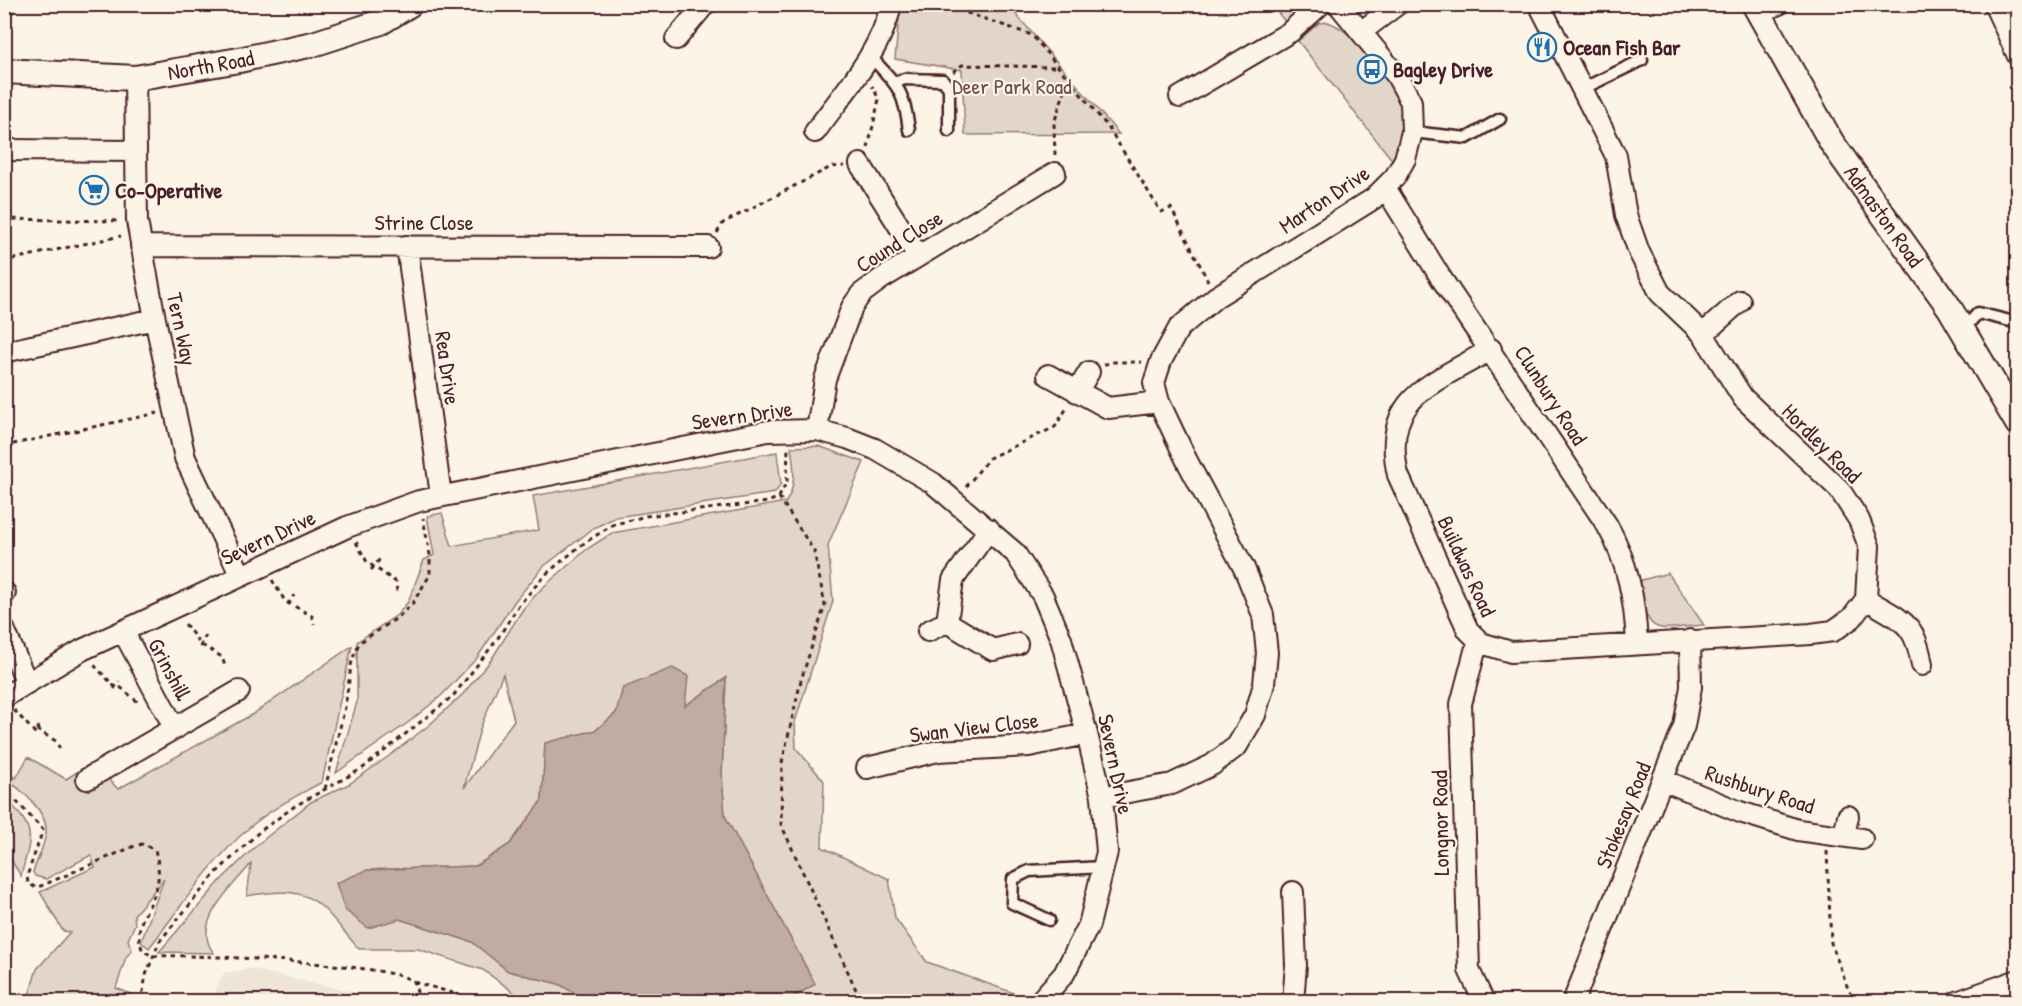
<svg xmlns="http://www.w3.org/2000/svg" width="2022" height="1006" font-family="'Patrick Hand',sans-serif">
<rect width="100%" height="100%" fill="#fcf5e5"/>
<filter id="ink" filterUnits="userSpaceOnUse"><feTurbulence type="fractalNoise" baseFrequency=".0167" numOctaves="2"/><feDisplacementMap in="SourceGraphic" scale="12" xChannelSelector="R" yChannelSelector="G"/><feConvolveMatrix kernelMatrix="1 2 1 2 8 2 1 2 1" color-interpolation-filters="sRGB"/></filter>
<g filter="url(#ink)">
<path fill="#eee5d7" d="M250,969H251L394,1001H210L224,973Z"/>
<path fill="#e2d5ca" stroke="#967a7a" stroke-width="1.5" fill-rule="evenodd" d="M900,5H1008L1119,134L965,135L962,70L895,59Z
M1272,5H1311L1289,27Z
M1328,22C1345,28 1355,41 1367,54C1398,87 1417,116 1393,161L1298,41L1319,23Z
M818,446L864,462L828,545L833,601L795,722L796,748L824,781L822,847L889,879L895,918L927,962L1017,994L1011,1002L787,1001L815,984L725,816L722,775L726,678L684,706L623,688L616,713L596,730L545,743L542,800L510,844L476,866L367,870L368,928L399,919L473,942L508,971L559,984L588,1001H526L483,970L418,949H359C317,901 315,884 247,896L251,864C232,887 190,924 214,953L159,952L222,879L258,844L311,802L349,784L389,756L428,726L463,694L491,660L523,609L541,589L587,549L612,533L786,502C797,484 794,467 791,447ZM503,674L514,720L464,788L481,726Z
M777,452L781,484L775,493L616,517L594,528L543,567L515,601L477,658L441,696L409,722L336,773L357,702V642L397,615L408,602L424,560L434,555L427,516L442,513L452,546L539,530L533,496Z
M1668,573L1704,625C1653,629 1651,639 1638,586L1642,580Z
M352,646L322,782C297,796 270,809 249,828C210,862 180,908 149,948L141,942L164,879L134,915L135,924L128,940L132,950L126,957L116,988L131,994V1001H27L37,969L70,932L63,931L40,892L95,867L91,855L46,879L35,876L33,872C37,860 45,845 46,832C48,812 20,788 5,779L4,772L16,778L28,757L66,779L88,765L104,774L118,789L253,714Z
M5,797C37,832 32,833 21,876L5,850Z"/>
<path fill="#c0aca5" stroke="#917474" stroke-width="1.5" d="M672,668L688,676L685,706L726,678L722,775L725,816L815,984L787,1001H588L559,984L508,971L472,942L399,919L368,928L345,910L336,883L367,870L476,866L510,844L542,800L545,743L596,730L616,713L623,688Z"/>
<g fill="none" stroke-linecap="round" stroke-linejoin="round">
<g stroke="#4a1f2b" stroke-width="15">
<path id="service" d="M869,55C897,85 904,89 909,130
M895,83L904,79L943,80L949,88V131
M1582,89L1642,60
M1412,132L1467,138L1500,119
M1963,330L1978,313L2018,323
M1049,920L1012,903L1013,879L1029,871L1103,867"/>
</g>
<g stroke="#4a1f2b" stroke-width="24">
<path id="minor" d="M1994,4L2018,56
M1758,13L1779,4
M1362,31L1398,4
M676,39L705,4
M135,78L137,221L155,319L185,458L241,576
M1180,97L1290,32L1321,4
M815,132C842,94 882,52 891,4
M4,150L136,151
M860,164L918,256
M1386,189L1441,278L1607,525C1628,562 1635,601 1637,644
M141,246L708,247
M407,246L441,496
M1703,334L1740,301
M1491,349C1435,384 1380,395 1398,475L1468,630L1481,643L1511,652L1811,634L1833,631L1852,618L1866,599L1869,546L1859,520L1839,489L1743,398L1703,334L1660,293L1639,252L1626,215L1616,156L1539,4
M4,352L155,319
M1048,375L1108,408L1159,402
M1077,392L1089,372
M817,430L825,379L852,307L861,294L881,279L1055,173
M989,529L953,580L947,622L993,650L1017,644
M4,593H5
M1866,599C1902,621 1915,621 1922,665
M4,629L26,681
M123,631L175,729
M928,631L947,622
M1481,643L1475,651L1461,704L1469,970L1484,1002
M4,697L82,650L347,527L419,501L768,431L817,430L847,438L875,449L933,483L1015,553L1043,596L1061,639L1087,734L1102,797L1107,852L1089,925L1064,974L1039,1002
M867,768L938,751L1029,746L1087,734
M87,779L239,691
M1663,780L1740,812L1798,830L1862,839
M1102,797L1172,784L1212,765L1237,746L1255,715L1264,684L1267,653L1263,615L1244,568L1187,461L1159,402L1154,383L1161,361L1179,328L1216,297L1373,199L1395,177L1405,159L1412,132L1411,102L1397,76L1338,4
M1844,836L1848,816
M1293,1002L1296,965L1293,892
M1573,1002L1684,726L1691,687L1690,640
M1957,1002L2018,980"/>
</g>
<g stroke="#4a1f2b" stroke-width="28">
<g id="tertiary">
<path id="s1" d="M1754,4L1832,143L1949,307L2018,424"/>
<path id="s2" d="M4,71L135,78L239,60L313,44L381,22L410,4"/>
</g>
</g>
<path stroke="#4a1f2b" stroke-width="3" stroke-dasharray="4.5 4.5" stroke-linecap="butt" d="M941,4L1032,35L1108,127L1161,212L1171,208L1208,281
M7,50L13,4
M953,72L962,65L1057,67
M868,148L879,99L872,86
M1055,155L1054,123L1068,81
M4,219L120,221
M717,233L723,223L831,167L844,166
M4,261L121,236
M1104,365L1110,362H1142
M4,446L158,413
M966,487L989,458L1055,427L1068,406
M779,497L814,551L825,605L801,680L782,763L781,824L857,992L856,1002
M356,542L367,562L396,582L397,593
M371,570L380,559
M272,580L285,601L312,616L314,624
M288,605L294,595
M185,624L200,644L222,657L225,666
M200,647L206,635
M94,665L115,687L119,686L138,702
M114,689L119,681
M14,710L36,734L37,730L56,741L61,751
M37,730L40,723
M4,788L43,830L27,876L28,883L36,888L132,847L142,844L155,850C159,864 160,879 155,893C147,915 132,926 143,951L153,956C190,954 393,963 414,982L420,1002
M325,789L345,707L352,660L359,643L397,618L412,604L430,575V555L423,518
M1827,851L1831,943L1853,1002
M414,982L485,1002
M141,1002L146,975L159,942L215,874L259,832L295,806L363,768L453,696L496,641L519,605L545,575L580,546L612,525L646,516L768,502L779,497L787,481L788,447"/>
<use href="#service" stroke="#fcf5e5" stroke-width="10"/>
<use href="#minor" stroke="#fcf5e5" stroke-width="20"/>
<use href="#tertiary" stroke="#fcf5e5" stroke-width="24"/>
</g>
</g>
<defs>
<g id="restaurant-ring" transform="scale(1.5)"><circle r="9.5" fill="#fcf5e5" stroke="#1f6fb2" stroke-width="1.5"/><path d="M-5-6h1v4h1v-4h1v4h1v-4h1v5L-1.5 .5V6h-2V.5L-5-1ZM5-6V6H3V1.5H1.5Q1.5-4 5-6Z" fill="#1f6fb2"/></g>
<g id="bus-ring" transform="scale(1.5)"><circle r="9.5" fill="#fcf5e5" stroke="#1f6fb2" stroke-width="1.5"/><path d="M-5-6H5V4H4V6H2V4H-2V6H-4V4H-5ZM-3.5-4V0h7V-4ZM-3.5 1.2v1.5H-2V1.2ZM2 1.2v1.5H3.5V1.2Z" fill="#1f6fb2"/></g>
<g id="supermarket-ring" transform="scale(1.5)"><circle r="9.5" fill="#fcf5e5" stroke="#1f6fb2" stroke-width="1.5"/><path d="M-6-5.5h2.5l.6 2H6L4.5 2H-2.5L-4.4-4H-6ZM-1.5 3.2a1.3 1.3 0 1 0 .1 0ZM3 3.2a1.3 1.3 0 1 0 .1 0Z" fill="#1f6fb2"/></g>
</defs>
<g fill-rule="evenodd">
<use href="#restaurant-ring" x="1542" y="47"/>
<use href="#bus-ring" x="1372" y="69"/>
<use href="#supermarket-ring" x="94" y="190"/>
</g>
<g text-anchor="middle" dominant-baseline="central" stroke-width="4.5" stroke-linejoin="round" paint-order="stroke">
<g font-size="22" font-weight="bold" fill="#4a1f2b" stroke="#fcf5e5" text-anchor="start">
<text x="1563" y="47">Ocean Fish Bar</text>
<text x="1393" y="69">Bagley Drive</text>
<text x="115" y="190">Co-Operative</text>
</g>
<g font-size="22" fill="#4a1f2b" stroke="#fcf5e5">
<text stroke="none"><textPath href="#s2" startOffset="208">North Road</textPath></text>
<text transform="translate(1324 199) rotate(-34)">Marton Drive</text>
<text stroke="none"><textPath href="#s1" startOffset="249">Admaston Road</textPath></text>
<text x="424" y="222">Strine Close</text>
<text transform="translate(899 241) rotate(-32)">Cound Close</text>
<text transform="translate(182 329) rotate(78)">Tern Way</text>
<text transform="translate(448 368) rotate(82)">Rea Drive</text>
<text transform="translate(1551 395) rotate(57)">Clunbury Road</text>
<text transform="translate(742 415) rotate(-8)">Severn Drive</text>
<text transform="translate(1822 443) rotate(45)">Hordley Road</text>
<text transform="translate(268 537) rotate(-25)">Severn Drive</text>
<text transform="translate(1467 566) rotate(65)">Buildwas Road</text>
<text transform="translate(170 669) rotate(62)">Grinshill</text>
<text transform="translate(974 727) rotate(-7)">Swan View Close</text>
<text transform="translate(1116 764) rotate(78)">Severn Drive</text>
<text transform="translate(1760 789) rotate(18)">Rushbury Road</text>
<text transform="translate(1623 815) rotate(-68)">Stokesay Road</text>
<text transform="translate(1440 823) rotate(-91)">Longnor Road</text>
</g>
<g font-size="22" fill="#704c53" stroke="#fcf5e5">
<text x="1012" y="86">Deer Park Road</text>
</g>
</g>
<rect width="2022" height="1006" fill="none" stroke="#fcf5e5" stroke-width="24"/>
<rect x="12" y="12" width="1998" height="982" fill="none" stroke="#4a1f2b" stroke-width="2" filter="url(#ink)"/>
</svg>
